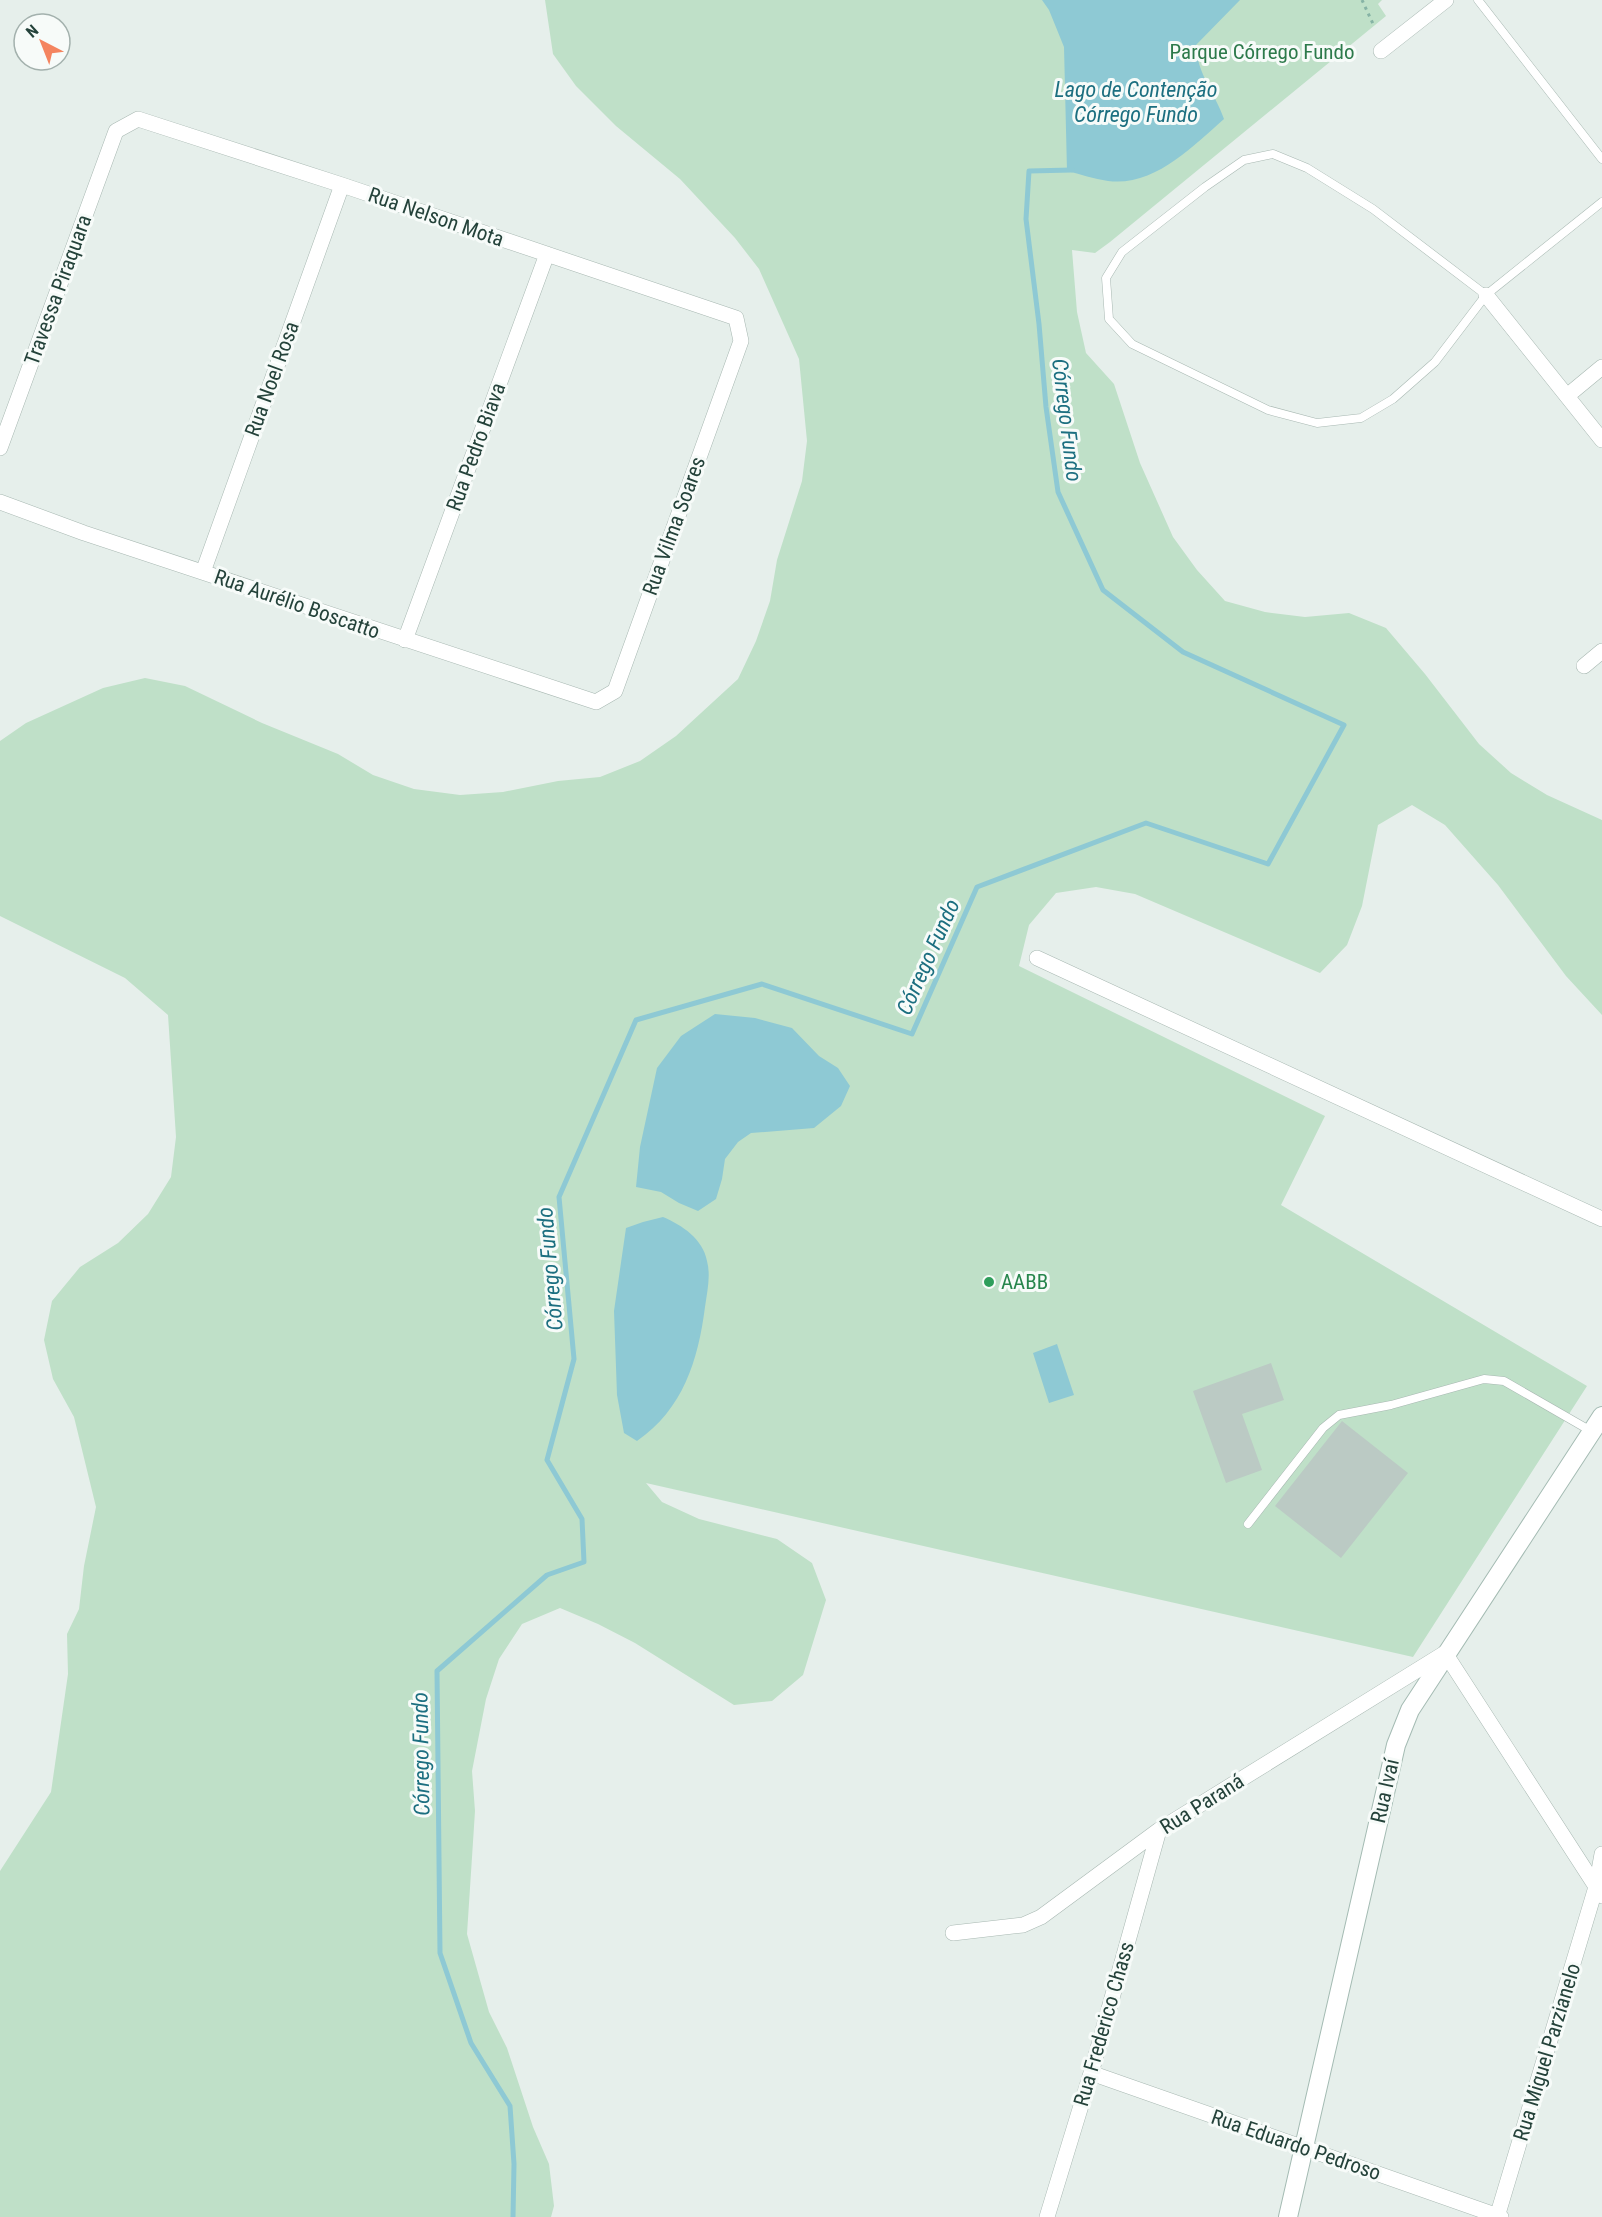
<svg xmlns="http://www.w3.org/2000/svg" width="1602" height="2217" font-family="'Roboto Condensed',sans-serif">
<rect width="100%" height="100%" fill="#e6efeb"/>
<path fill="#bfe0c8" d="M545,0H1382L1378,4L1386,16L1110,242L1095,253L1072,250L1077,312L1086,353L1114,384L1140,463L1173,537L1197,570L1225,601L1265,612L1305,617L1349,613L1386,628L1425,674L1479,744L1511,773L1547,795L1602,820V1015L1566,976L1498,885L1445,825L1412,805L1378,825L1362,906L1347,945L1320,973L1135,894L1096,887L1056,893L1029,925L1019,966L1325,1116L1281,1205L1587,1386L1413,1657L646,1483L662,1502L699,1519L777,1539L812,1563L826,1600L803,1675L772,1701L734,1705L635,1643L598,1624L560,1608L522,1624L499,1659L486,1699L472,1771L475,1811L467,1934L489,2012L507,2048L533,2127L549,2164L554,2206L551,2217H0V1871L51,1792L68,1674L67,1634L79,1609L84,1566L96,1507L74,1417L53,1379L44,1340L52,1301L80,1267L118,1243L148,1214L171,1177L176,1137L168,1015L125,978L0,916V741L26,723L103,688L145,678L185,686L262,723L338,754L373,775L414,789L460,795L503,792L558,781L600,777L640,761L676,736L738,679L756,641L770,601L777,560L802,481L807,441L799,359L759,269L735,238L680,179L616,126L576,86L553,54Z"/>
<path fill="#8ec9d4" d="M1042,0H1240L1196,45C1197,74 1215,93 1224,119C1192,147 1154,187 1108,181C1094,179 1080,174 1067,171L1064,47L1049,10Z
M715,1014L755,1018L792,1028L819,1056L838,1068L850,1086L841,1106L814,1128L751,1133L738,1142L725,1159L722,1179L716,1199L698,1211L679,1203L661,1192L636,1187L640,1147L657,1068L681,1036Z
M663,1217C682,1225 703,1239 707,1261C711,1276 707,1292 705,1307C698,1361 683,1409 637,1441L624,1433L617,1395L614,1311L626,1228L643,1222Z
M1057,1344L1074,1395L1049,1403L1033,1353Z"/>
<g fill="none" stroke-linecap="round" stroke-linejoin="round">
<path stroke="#8ec9d4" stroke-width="5" d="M513,2217L514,2164L510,2106L471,2043L440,1953L437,1671L547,1575L584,1562L582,1519L547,1460L574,1359L559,1197L636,1020L762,984L912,1034L977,887L1146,823L1268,864L1344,725L1183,652L1103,590L1058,492L1046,407L1039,324L1026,219L1029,171L1072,170"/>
</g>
<path fill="#bbcac4" d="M1271,1363L1284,1400L1242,1414L1262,1470L1226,1483L1193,1391Z
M1342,1421L1408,1473L1341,1558L1275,1506Z"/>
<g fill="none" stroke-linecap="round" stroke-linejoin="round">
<g stroke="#a8b8b2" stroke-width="9">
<path id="service" d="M1478,0L1602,159
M1486,295L1373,209L1307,168L1273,154L1244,160L1205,187L1122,252L1106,278L1109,319L1132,344L1268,410L1317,423L1361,418L1393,399L1435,362L1486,295L1602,202
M1248,1524L1323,1428L1339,1415L1391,1405L1484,1379L1504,1381L1591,1431"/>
</g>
<g stroke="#a8b8b2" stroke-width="16">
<path id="minor" d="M1381,51L1446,0
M1486,295L1602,440
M1567,396L1602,367
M0,448L116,131L138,119L342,185L736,318L741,341L615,691L596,702L84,533L0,502
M203,572L342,185
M405,640L547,254
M1584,666L1602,651
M1037,958L1602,1219
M953,1933L1023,1925L1041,1917L1159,1830L1445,1653L1602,1896
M1091,2073L1501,2217
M1047,2217L1091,2073L1159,1830
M1497,2217L1596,1887L1602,1854"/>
</g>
<g stroke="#a4bbb3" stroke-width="20">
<path id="secondary" d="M1288,2217L1396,1745L1410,1710L1602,1416"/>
</g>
<path stroke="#86b3a5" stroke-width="3" stroke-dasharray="3 4.5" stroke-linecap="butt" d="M1362,0L1374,26"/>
<use href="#service" stroke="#fff" stroke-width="8"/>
<use href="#minor" stroke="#fff" stroke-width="15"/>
<use href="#secondary" stroke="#fff" stroke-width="18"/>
</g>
<circle fill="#2e9e5b" stroke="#f7fbf9" stroke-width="2" cx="989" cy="1282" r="6"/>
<g text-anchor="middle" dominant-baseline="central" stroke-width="6" stroke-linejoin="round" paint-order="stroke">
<g font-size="21" fill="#2d7a4b" stroke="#f7fbf9">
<text x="1262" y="52">Parque Córrego Fundo</text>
</g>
<g font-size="21" fill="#24423a" stroke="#f7fbf9">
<text transform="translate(436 217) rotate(19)">Rua Nelson Mota</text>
<text transform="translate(58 290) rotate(-70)">Travessa Piraquara</text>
<text transform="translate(272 379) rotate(-70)">Rua Noel Rosa</text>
<text transform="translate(476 447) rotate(-70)">Rua Pedro Biava</text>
<text transform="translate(674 526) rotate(-70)">Rua Vilma Soares</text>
<text transform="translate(297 604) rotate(19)">Rua Aurélio Boscatto</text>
<text transform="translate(1385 1791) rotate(-77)">Rua Ivaí</text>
<text transform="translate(1202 1804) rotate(-32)">Rua Paraná</text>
<text transform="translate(1104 2024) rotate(-74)">Rua Frederico Chass</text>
<text transform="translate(1547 2052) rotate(-73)">Rua Miguel Parzianelo</text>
<text transform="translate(1296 2145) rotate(19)">Rua Eduardo Pedroso</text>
</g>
<g font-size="21" fill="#27864d" stroke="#f7fbf9" text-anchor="start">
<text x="1001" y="1282">AABB</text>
</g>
<g font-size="22" font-style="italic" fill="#1c6f80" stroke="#f7fbf9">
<text x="1136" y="89">Lago de Contenção<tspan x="1136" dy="25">Córrego Fundo</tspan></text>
<text transform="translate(1067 420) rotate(83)">Córrego Fundo</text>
<text transform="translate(928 957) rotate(-66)">Córrego Fundo</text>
<text transform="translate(550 1269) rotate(-95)">Córrego Fundo</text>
<text transform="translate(421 1754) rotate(-91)">Córrego Fundo</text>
</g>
</g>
<g transform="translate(42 42) rotate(318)"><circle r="28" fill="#f7fbf9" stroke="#a3b1ad" stroke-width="1.5"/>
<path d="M0-4.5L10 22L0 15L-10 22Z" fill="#f4845f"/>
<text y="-9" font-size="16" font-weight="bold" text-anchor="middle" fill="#24423a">N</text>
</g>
</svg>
